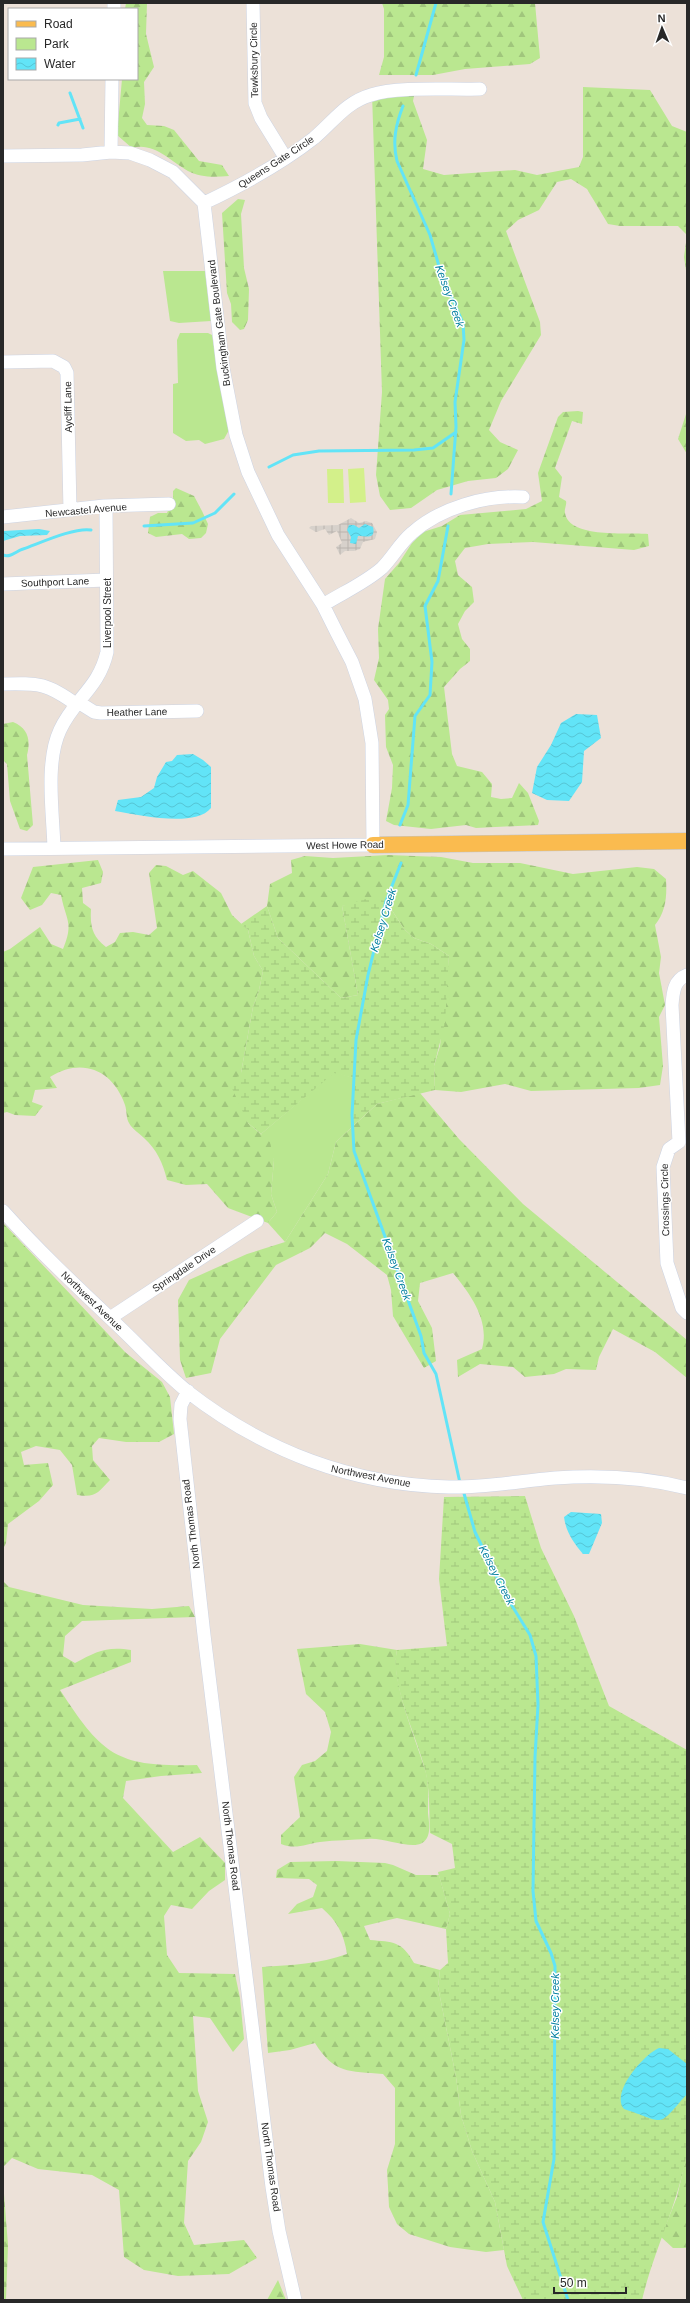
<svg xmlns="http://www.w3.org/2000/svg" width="690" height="2303" font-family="Arial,sans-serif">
<defs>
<pattern id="forest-firs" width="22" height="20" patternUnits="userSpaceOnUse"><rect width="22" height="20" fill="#bae790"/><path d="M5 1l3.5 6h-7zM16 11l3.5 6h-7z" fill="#a0c67c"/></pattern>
<pattern id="wetland-marsh" width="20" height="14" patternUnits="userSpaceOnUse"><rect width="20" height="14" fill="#bae790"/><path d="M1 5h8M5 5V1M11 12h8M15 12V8" fill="none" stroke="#a0c67c"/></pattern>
<pattern id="plaza-grid" width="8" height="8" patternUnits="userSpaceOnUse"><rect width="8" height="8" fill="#d7d1cb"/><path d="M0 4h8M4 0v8" fill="none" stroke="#b9b3ae"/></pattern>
<pattern id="water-waves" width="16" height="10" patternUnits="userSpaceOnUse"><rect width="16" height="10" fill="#62e4f7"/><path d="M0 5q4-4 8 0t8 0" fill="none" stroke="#55c4d4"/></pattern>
</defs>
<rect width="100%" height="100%" fill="#ece1d8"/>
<path fill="#bae790" d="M163,271H205L211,321L179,323L170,321Z
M180,333H208L212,335L229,430L224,439L205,444L199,440L186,441L173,433V384L178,383L177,340Z
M334,1072L354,1078L352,1127L336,1142L328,1174L285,1242L268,1223L277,1212L271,1194L274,1160L261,1134Z"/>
<path fill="url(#forest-firs)" d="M126,3H147L146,34L154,67L144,82L145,104L142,118L147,125L164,126L174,130L199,161L222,165L229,176C215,177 201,178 188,171C170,161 154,142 132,148L117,135L122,79H137V9H125Z
M382,3H535L540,58L530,64L465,69L433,75H379L384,57V9Z
M583,87L650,90L672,126L687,132V277L684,257L687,235L678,226H620L608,224L587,189L571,179L557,182L539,210L518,220L506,231L540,322L541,335L501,401L489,430L500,442L518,450L508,469L496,478L468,481L437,490L411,508L390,510L380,496L376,475L382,392L372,94L415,91L413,101L427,140L423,169L444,175L515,170L537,175L579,167L583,157Z
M238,199L245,200L241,214L244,268L249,289L248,320L244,329L240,330L232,322L231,304L227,293L222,213Z
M578,411L583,412L582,424L572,421L555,468L562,477L559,497L566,501C567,505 564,509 565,513C569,539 629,532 648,534L649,546L634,550L533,542L488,544L465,548L455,561L458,575L472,587L474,602L465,611L458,624L462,639L470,649V661L460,669L444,687L452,754L457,766L482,772L492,784L491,797L501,799L512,798L519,783L528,793L539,821L538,825L476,828L466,825L431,829L394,825L386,821L392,788L393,765L386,747L385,715L389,709L388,700L374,680L379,658L378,629L385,579L399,563L412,543L423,532L442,526L460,515L526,509L542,501L538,473L558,417L563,412Z
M687,411V454L678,439Z
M176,488L194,496L202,511L208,524L206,533L201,538L189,539L182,534L156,537L148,533L150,517L158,513H167L173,498V491Z
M13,722C28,728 31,740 27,755L33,825L27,831L20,829L10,801L7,764L3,760V724Z
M388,855L441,857L473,863H520L573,874L637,867L654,869L666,879C667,897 666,911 655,925L661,957L659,973L665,1005L659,1017L663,1066L660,1085L639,1088L531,1091L505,1084L461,1092L435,1090L434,1066L440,1046L449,956L431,944L414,938L404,929L386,901L342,906L358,995L341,998L278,938L267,906L270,884L292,873L291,860L305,856L333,858Z
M98,860L103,872L101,883L82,888L83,903L91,909C90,926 92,936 106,947L115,942L120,933L133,932L149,935L157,928L149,873L156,865L166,866L183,875L193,871L221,893L232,915L248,930L254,956L263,971L259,990L253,1007L241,1073L248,1123L270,1142L274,1160L271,1194L277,1212L268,1223L228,1208L207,1184L186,1185L167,1180C163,1163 157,1150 144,1138C140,1134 132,1129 129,1123C126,1118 127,1111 125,1105C113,1070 82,1057 50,1077L57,1088L35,1090L32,1102L43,1106L35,1116L15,1115L7,1112L3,1113V952L10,949L40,927L51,944L63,949C74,922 66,921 61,895L51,893L42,905L30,910L21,898L33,867Z
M420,1093L459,1139L523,1204L687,1340V1378L655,1352L613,1329L599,1357L596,1370L566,1369L554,1374L525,1377L513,1367L480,1364L458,1377L457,1360L482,1349C490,1320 470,1294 453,1273L420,1283L418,1301L432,1328L436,1361L424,1368L393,1316L391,1290L387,1275L347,1244L325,1233L310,1248L276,1265L220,1339L211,1373L186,1378L180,1360L178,1300L189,1280L247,1254L285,1242L328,1174L336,1142L377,1104Z
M3,1223L125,1352L162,1382L170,1397L174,1434L159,1442H126L99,1438L92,1446L93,1460L110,1480C97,1493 96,1498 77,1495L72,1465L60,1450L36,1446L21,1452L24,1465L48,1463L53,1485L39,1501L8,1524L6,1543L3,1549Z
M3,1581L9,1587L83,1605L152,1609L189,1606L195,1617L82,1621L65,1636L63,1656L75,1663C96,1652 106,1646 131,1650V1662L60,1690C103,1756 117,1767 197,1765L202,1773L161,1776L126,1781L123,1798L173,1852L200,1837L225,1863V1880L209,1891L192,1909L171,1905L164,1916L167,1955L179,1973L235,1974L240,1998L244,2039L233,2052L210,2018L193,2016L198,2091L208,2122L201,2142L188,2161L184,2223L194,2245L244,2240L257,2258L229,2274L178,2276L144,2270L124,2257L119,2190L92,2175L38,2169L12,2158L3,2167Z
M360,1644L397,1650C390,1681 417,1741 426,1773C429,1785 428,1800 428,1813C429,1823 432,1837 422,1843C411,1850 383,1837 368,1839C352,1840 336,1840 320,1842C306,1844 296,1850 281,1844V1835L300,1817L294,1777L302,1765L315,1761L327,1751L331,1732L325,1712L306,1694L297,1649Z
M336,1861L385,1863L393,1865L416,1875H439L450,1914L446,1929L397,1918L364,1926L370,1940C393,1942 402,1941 414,1963L440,1970L438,1987L456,2077L461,2115L472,2151L495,2202L504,2250L486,2252L450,2247L409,2234L397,2224L389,2207L388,2187L387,2170L395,2144V2088L383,2074C349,2071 334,2074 315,2043L290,2050L268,2053L262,1967C291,1965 320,1964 347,1954C344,1934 337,1921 322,1908L288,1914L297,1904L313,1897L317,1885L309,1879L276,1878L277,1870L290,1862Z
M687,2153V2248H673L661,2237L677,2197Z
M3,2181L8,2245L6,2300H3Z
M278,2280L286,2300H267Z"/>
<path fill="url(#wetland-marsh)" d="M369,898L386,901L404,929L414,938L431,944L449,956L445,1023L434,1066L435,1090L377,1104L352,1127L353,1078L334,1073L261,1134L248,1123L230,1084L241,1073L253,1007L259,990L263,971L254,956L248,930L241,924L267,906L278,938L341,998L358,995L342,906Z
M525,1496L541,1548L574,1616L609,1706L687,1750V2153C678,2204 654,2250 642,2300H523L507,2266L495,2202L472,2151L461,2115L456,2077L438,1987L440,1970L448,1963L446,1929L450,1914L438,1872L455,1868L452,1844L430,1833C429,1814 430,1793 426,1774C419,1740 389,1684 397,1650L447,1646L439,1579L444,1497Z"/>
<path fill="#d3f08a" d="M364,468L366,502L350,503L348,469Z
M327,469H343L344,503H328Z"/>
<path fill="url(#plaza-grid)" d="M351,518L359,523L366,521L372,523L377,532L375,539L363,542L360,549L354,551H345L340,555L336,547L342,543L337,531L329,535L325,529L316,532L309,528L311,526L338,525Z"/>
<path fill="url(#water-waves)" d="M365,524L373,527C376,540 366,536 358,536L356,544L350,543L351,537L347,530L349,525H354L359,528Z
M39,529L50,531L47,535L20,536L3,541V531Z
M576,714L597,715L601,738L584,751L582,782L569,801L547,800L532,793L537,767L551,745L561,723Z
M193,754L203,760L211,767V808C195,828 139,815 115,811L118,800L141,797L154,788L157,777L166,762L172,761L177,755Z
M571,1512L601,1514L602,1523L589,1554H583C573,1542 566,1532 564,1517Z
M659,2048L668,2049L687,2064V2094C656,2129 667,2123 624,2109C610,2093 644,2054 659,2048Z"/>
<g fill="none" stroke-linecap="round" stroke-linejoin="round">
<path stroke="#62e4f7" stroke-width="3" d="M416,75L436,3
M70,93L83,128
M403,106C396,124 392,141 397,161L430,235L441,273L463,323L464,340L455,402L456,427L451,494
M58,125L59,123L80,119
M269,467L293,455L319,451L414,450L433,448L456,432
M144,526L193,523L215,513L234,494
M3,555C11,558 16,551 23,549C40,543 75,527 91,530
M400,825L408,805L415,716L430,695L432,662L425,606L438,581L448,526
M401,863L386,901L368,975L356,1040L352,1115L354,1151L421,1336L424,1353L436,1374L460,1483
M463,1490L475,1532L506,1596L530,1635L536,1656L538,1705L535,1757L533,1891L536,1921L551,1953L555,1966L554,2159L543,2222L568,2300"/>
<g stroke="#cdd4e3" stroke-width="14">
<path id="minor" d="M253,3L255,103L261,118L285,157
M114,9V3
M111,152L112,79
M3,156L82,155L111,152L130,153L150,160L173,172L204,203L223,368L236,435L248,472L278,535L323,605L337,633L352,662L365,699L372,743L373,845L3,849
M204,203C242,185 281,164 314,138C333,122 346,102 371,95C398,86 450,90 480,89
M3,362L53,361L64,367L67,373L70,510
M3,517L104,506L169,504
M3,584L106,580
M323,605C342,593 365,583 382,568C393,557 400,543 412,533C440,508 485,495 523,497
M3,684C39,683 47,683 77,705
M78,702L94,712L101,713L197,711
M54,848C53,813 45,762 60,730C74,699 99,688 107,652L106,506
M679,1142L669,1149L663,1167L667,1263L682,1308L687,1313
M679,1142L672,1005C673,992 674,980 687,975
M3,1211C37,1249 74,1284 111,1319C137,1343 161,1370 188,1392C264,1451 353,1485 449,1487C485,1488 519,1481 555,1478C599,1475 644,1477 687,1488
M110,1318L257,1221
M188,1391L181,1405L180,1419L204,1635L272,2187L279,2231L295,2300"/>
</g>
<g stroke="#c3c3c3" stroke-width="17">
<path id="major" d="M373,845L687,841"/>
</g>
<use href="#minor" stroke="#fff" stroke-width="13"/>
<use href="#major" stroke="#fabb4f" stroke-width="16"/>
</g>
<g text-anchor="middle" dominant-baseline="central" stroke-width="3" stroke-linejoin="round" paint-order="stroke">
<g font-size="10" fill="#282828" stroke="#fff">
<text transform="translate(254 60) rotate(-91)">Tewksbury Circle</text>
<text transform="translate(276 162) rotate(-33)">Queens Gate Circle</text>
<text transform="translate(219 323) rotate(-97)">Buckingham Gate Boulevard</text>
<text transform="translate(68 407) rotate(-91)">Aycliff Lane</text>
<text transform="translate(86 510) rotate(-5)">Newcastel Avenue</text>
<text transform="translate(55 582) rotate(-2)">Southport Lane</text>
<text transform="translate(107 613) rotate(-90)">Liverpool Street</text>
<text transform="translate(137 712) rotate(-1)">Heather Lane</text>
<text transform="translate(345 845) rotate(-1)">West Howe Road</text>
<text transform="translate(665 1200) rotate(-91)">Crossings Circle</text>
<text transform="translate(184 1269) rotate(-34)">Springdale Drive</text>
<text transform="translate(92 1301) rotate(44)">Northwest Avenue</text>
<text transform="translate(371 1476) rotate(11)">Northwest Avenue</text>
<text transform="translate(191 1524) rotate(-97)">North Thomas Road</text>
<text transform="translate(231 1846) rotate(83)">North Thomas Road</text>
<text transform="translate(271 2167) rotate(82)">North Thomas Road</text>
</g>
<g font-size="11" font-style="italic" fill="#0480a0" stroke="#fff">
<text transform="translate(450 296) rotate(70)">Kelsey Creek</text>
<text transform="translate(383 920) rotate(-73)">Kelsey Creek</text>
<text transform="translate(397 1269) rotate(70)">Kelsey Creek</text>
<text transform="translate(497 1575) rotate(63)">Kelsey Creek</text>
<text transform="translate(555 2006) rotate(-90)">Kelsey Creek</text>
</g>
</g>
<rect width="690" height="2303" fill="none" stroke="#282828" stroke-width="8"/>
<rect x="8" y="8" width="130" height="72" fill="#ffffff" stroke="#a9a9a9"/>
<rect x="16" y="21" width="20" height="6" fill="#fabb4f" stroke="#a9a9a9"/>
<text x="44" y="28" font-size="12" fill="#282828">Road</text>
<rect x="16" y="38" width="20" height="12" fill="#bae790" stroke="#a9a9a9"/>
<text x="44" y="48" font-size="12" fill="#282828">Park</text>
<rect x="16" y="58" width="20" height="12" fill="url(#water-waves)" stroke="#a9a9a9"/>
<text x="44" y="68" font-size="12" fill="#282828">Water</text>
<g transform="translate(662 28) rotate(358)" stroke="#ffffff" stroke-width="3" paint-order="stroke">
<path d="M0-3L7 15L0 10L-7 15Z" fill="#282828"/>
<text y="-6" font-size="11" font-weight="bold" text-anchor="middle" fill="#282828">N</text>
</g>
<path d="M554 2287v6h72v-6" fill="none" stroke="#282828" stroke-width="2"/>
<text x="560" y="2287" font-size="12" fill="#282828" stroke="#ffffff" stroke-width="3" paint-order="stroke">50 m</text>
</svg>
